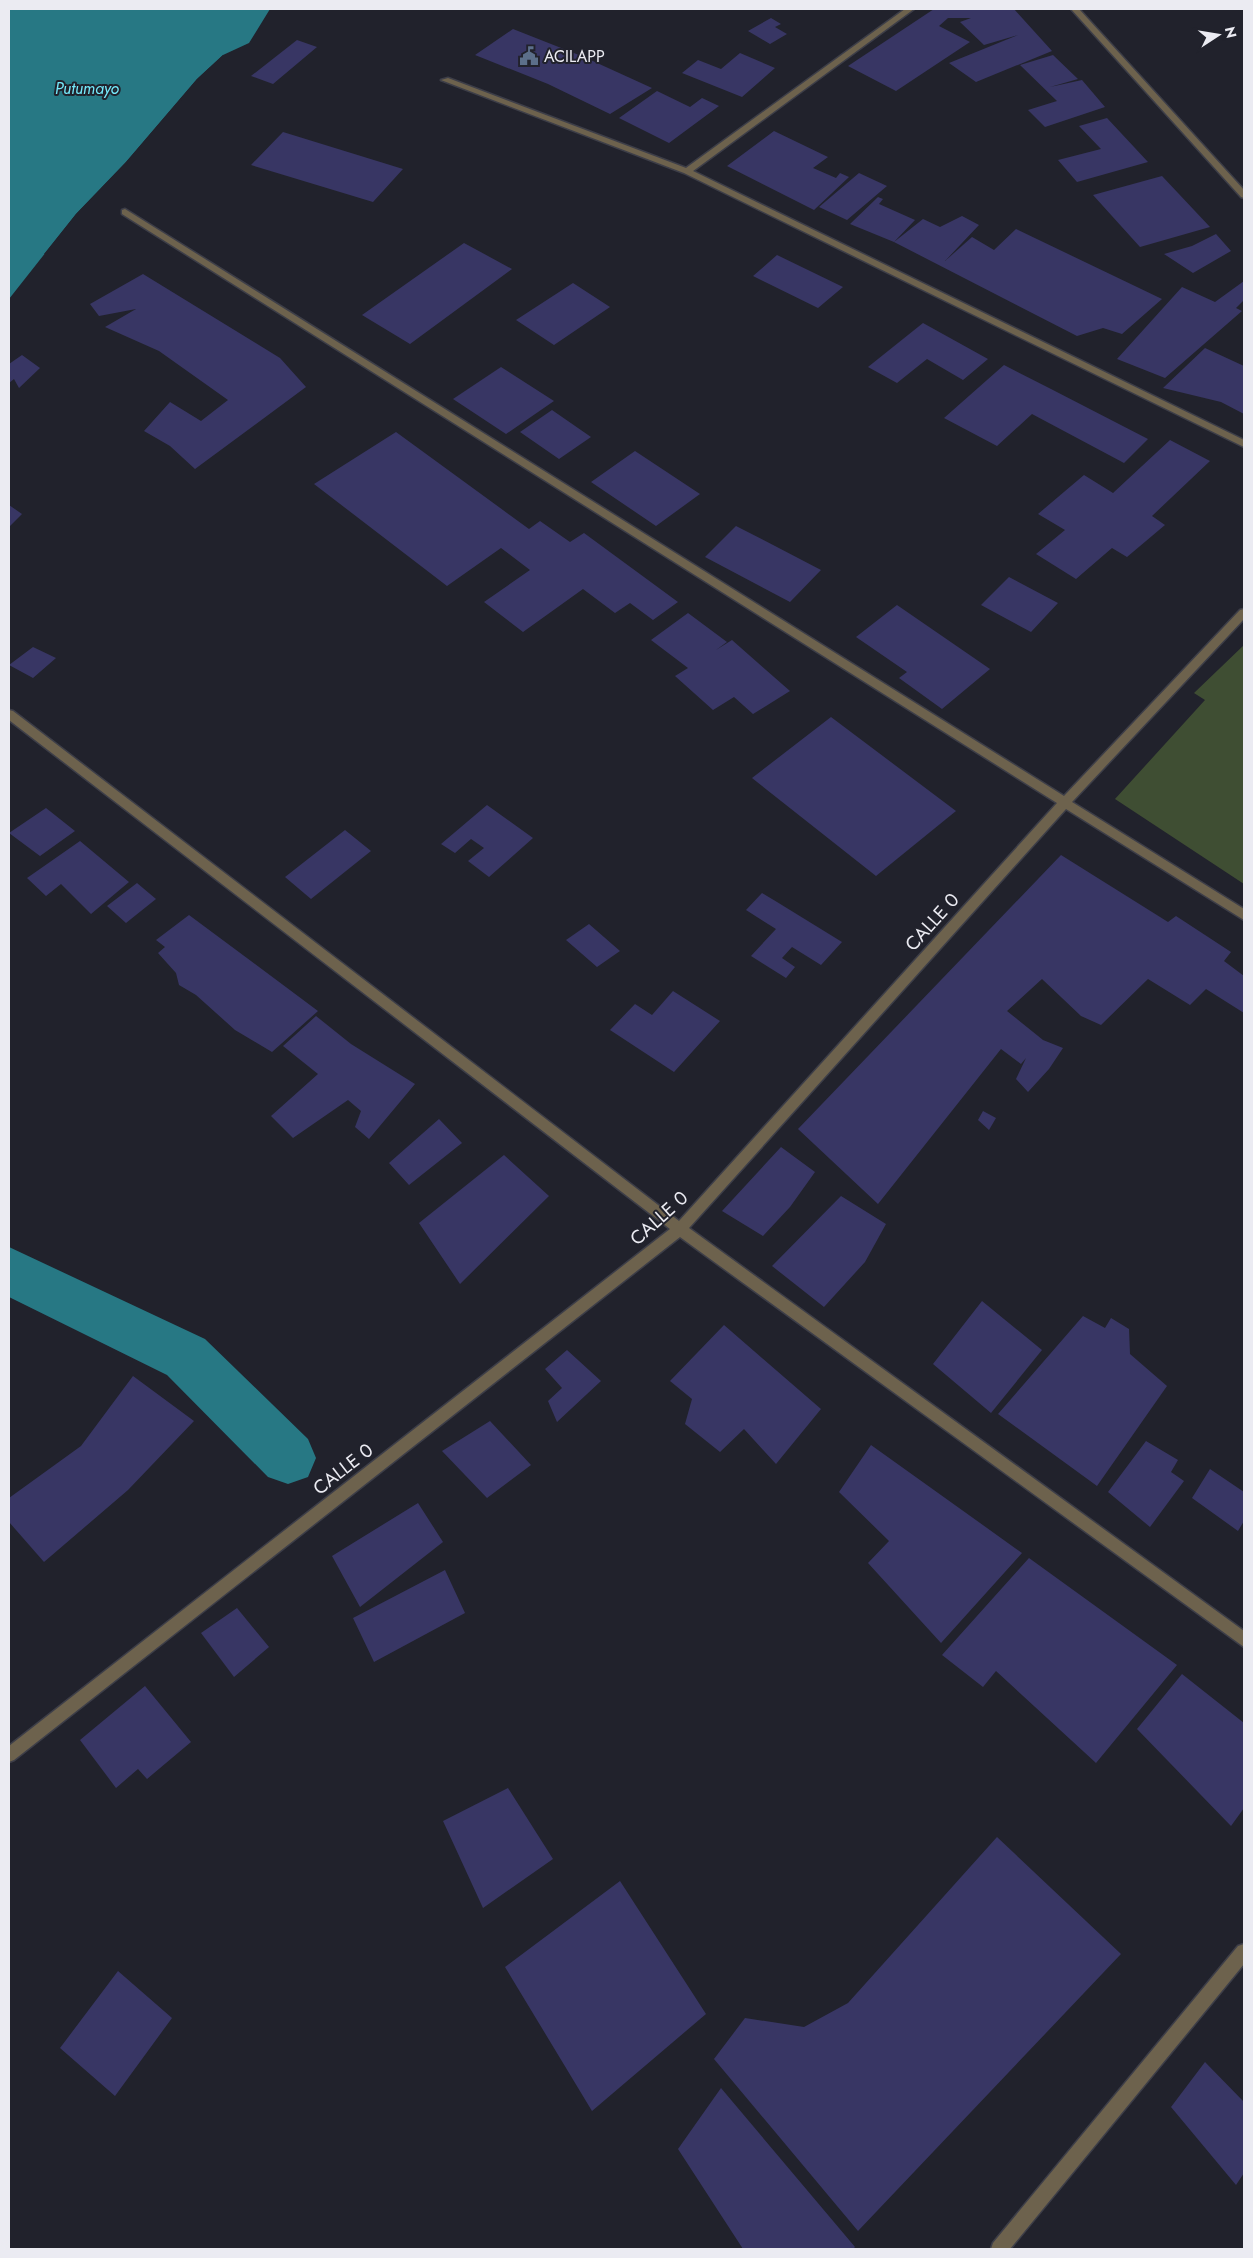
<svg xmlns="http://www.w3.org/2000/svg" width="1253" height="2258" font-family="Jost,sans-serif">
<rect width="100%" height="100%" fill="#21222c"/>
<path fill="#3f4e33" d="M1244,645V884L1115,799L1205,700L1194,693Z"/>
<path fill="#277884" d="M9,9H270L249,43L223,55L197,79L126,162L76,214L9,299Z"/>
<path fill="#21222c" d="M223,55V58L199,80L127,164L78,215L47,254H44L76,214L126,162L197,79Z"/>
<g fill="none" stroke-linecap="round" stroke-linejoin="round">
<path fill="#277884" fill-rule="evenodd" d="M9,1247L205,1339L308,1439L316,1458L308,1477L288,1484L268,1477L167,1375L9,1297Z"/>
</g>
<path fill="#383664" d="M934,9H1014L1052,51L976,82L949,63L1018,35L984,45L960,22L971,18H948L939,26L970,42L896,91L848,66Z
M771,18L781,24L775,27L787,34L770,44L748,31Z
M513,29L584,57L652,88L610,114L548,84L475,55Z
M297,40L317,47L273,84L251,76Z
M740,53L775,68L742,97L682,73L698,60L721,69Z
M1053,55L1078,79L1050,87L1082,80L1105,107L1045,127L1028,110L1057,101L1020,65Z
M657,91L690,107L702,98L719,106L669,143L619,118Z
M1107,118L1148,162L1077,182L1058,160L1101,149L1079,126Z
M774,131L828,157L813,168L836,178L840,173L849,177L814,210L727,166Z
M283,132L403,169L373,202L251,165Z
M859,173L887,186L847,220L819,207Z
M1162,176L1210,227L1140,247L1093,195Z
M878,197L883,199L879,204L915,220L894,242L923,219L940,227L962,216L979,225L945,261L972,237L994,250L1016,229L1162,299L1122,334L1103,328L1077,336L894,242L850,224Z
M1216,234L1231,251L1193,273L1164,254L1192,246Z
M464,243L512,269L410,344L362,315Z
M777,255L843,287L818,308L753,276Z
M143,274L280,358L306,387L195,469L170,446L144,431L170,402L201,421L228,400L159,351L105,327L136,309L99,316L90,304Z
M1244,281V300L1236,308L1242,311L1165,378L1117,359L1182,287L1215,302Z
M573,283L610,307L554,345L516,320Z
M923,323L988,359L963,380L927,359L897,383L868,367Z
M1205,348L1244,366V414L1221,402L1163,388Z
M22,355L40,368L19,388L14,379L9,383V364Z
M1004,365L1051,389L1148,439L1124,463L1032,414L997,446L944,418Z
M501,367L554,401L506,434L453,399Z
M552,410L591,437L559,459L520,432Z
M396,432L529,529L540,521L570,542L584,533L678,602L653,620L630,603L615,613L583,589L523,632L484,602L530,570L501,548L447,586L314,484Z
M1170,440L1210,461L1152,516L1165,525L1127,557L1112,548L1076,579L1036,554L1065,530L1038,514L1084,475L1113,493Z
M635,451L700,494L656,526L591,482Z
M9,505L22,514L9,527Z
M736,526L775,546L821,570L790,602L705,557Z
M1009,577L1058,603L1031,632L981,605Z
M897,605L990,669L942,709L899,678L907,672L856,637Z
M688,613L727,642L716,650L732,640L790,691L753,714L734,697L713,710L675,676L688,668L651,640Z
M33,647L56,658L33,678L9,665Z
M831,717L956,811L876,876L752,778Z
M487,805L533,838L489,877L468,861L484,848L471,839L455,853L441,844Z
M46,808L75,831L40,856L9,833Z
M345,830L371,851L311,899L285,877Z
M80,841L129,882L91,914L61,884L46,896L27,878Z
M1061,855L1168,922L1176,916L1231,952L1224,961L1244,976V1013L1206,989L1190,1005L1148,979L1101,1025L1081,1016L1042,979L1007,1011L1043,1040L1063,1048L1049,1069L1028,1092L1016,1079L1026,1058L1021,1064L1001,1049L878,1204L798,1129Z
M137,883L156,899L126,923L107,906Z
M762,893L777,902L842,942L821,965L792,947L782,958L795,967L786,978L751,956L776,929L746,910Z
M189,915L318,1011L272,1052L235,1030L196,995L179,985L176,973L158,953L165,947L156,940Z
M589,924L620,951L597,967L566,940Z
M673,991L720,1021L674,1072L610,1030L635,1004L652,1015Z
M316,1016L351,1044L415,1084L369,1139L355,1127L361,1111L348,1100L293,1138L271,1116L318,1074L283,1046Z
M983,1111L996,1118L989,1130L978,1120Z
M439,1119L462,1143L409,1185L389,1163Z
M781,1147L815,1172L790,1207L763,1236L722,1211Z
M504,1155L549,1196L460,1284L419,1223Z
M841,1196L886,1224L865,1262L824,1307L772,1266Z
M982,1301L1042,1350L991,1413L933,1364Z
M1083,1316L1105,1328L1111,1318L1129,1329L1130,1354L1167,1386L1097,1486L998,1414Z
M724,1325L821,1409L776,1464L744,1429L720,1452L685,1424L692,1399L670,1381Z
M567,1350L601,1381L557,1422L548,1401L562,1388L545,1369Z
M133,1376L194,1421L128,1490L44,1562L9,1522V1498L81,1446Z
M490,1421L531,1465L487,1498L442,1451Z
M1146,1441L1178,1460L1171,1472L1184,1481L1150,1527L1108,1492Z
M871,1445L1022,1553L941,1643L868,1563L889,1541L839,1492Z
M1210,1469L1244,1492V1521L1238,1531L1192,1498Z
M418,1503L443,1542L360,1607L332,1556Z
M1029,1558L1177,1665L1096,1763L996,1671L983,1687L942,1655Z
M445,1570L465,1613L374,1662L353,1618Z
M237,1608L269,1647L234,1677L201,1633Z
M1182,1674L1244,1723V1808L1231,1826L1137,1729Z
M145,1686L191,1742L147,1779L138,1769L116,1788L80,1740Z
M508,1788L553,1859L483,1908L443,1821Z
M997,1837L1121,1954L858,2231L714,2059L745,2018L804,2027L848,2003Z
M620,1881L706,2014L592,2111L505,1967Z
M118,1971L172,2018L115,2096L60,2048Z
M1205,2062L1244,2102V2173L1236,2185L1171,2107Z
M721,2088L855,2247L853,2249H743L678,2149Z"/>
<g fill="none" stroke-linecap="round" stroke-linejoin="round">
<g stroke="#3d3e48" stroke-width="3">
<path id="minor" d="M905,9H914L693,171L1244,440V447L684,173L441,80L448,78L686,168Z
M1071,9H1079L1244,190V198L1241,197Z
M125,209L1064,796L1240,610L1244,609V619L1072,802L1244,909V920L1066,809L689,1228L1244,1631V1647L680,1237L14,1760L9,1762V1746L670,1229L9,720V710L13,711L679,1221L1057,803L122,214V210Z
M1244,1944V1964L1010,2249H991L993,2243L1238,1946Z"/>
</g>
<use href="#minor" fill="#6d624d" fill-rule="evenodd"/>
</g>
<defs>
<g id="civic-bare" transform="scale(1.5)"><path d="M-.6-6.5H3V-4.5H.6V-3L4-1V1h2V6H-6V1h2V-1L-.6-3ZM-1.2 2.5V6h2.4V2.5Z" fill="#5c6f8a" stroke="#21222c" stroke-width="2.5" paint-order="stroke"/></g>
</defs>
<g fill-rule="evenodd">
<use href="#civic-bare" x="529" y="56"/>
</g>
<g text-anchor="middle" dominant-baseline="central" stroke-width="4" stroke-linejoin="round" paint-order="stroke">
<g font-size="16" fill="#ebebf2" stroke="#21222c" text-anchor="start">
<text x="544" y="56">ACILAPP</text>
</g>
<g font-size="16" font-style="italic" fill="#76ebfc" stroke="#21222c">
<text x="87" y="88">Putumayo</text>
</g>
<g font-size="19" fill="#ebebf2" stroke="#21222c">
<text transform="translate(932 922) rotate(-48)">CALLE 0</text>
<text transform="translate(659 1218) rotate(-42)">CALLE 0</text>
<text transform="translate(343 1469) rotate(-38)">CALLE 0</text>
</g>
</g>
<rect width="1253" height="2258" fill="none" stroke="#ebebf2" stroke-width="20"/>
<g transform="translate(1218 35) rotate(78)" stroke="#21222c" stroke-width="4" paint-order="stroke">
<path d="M0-4L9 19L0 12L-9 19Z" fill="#ebebf2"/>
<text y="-8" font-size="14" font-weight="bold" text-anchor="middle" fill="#ebebf2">N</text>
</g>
</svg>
